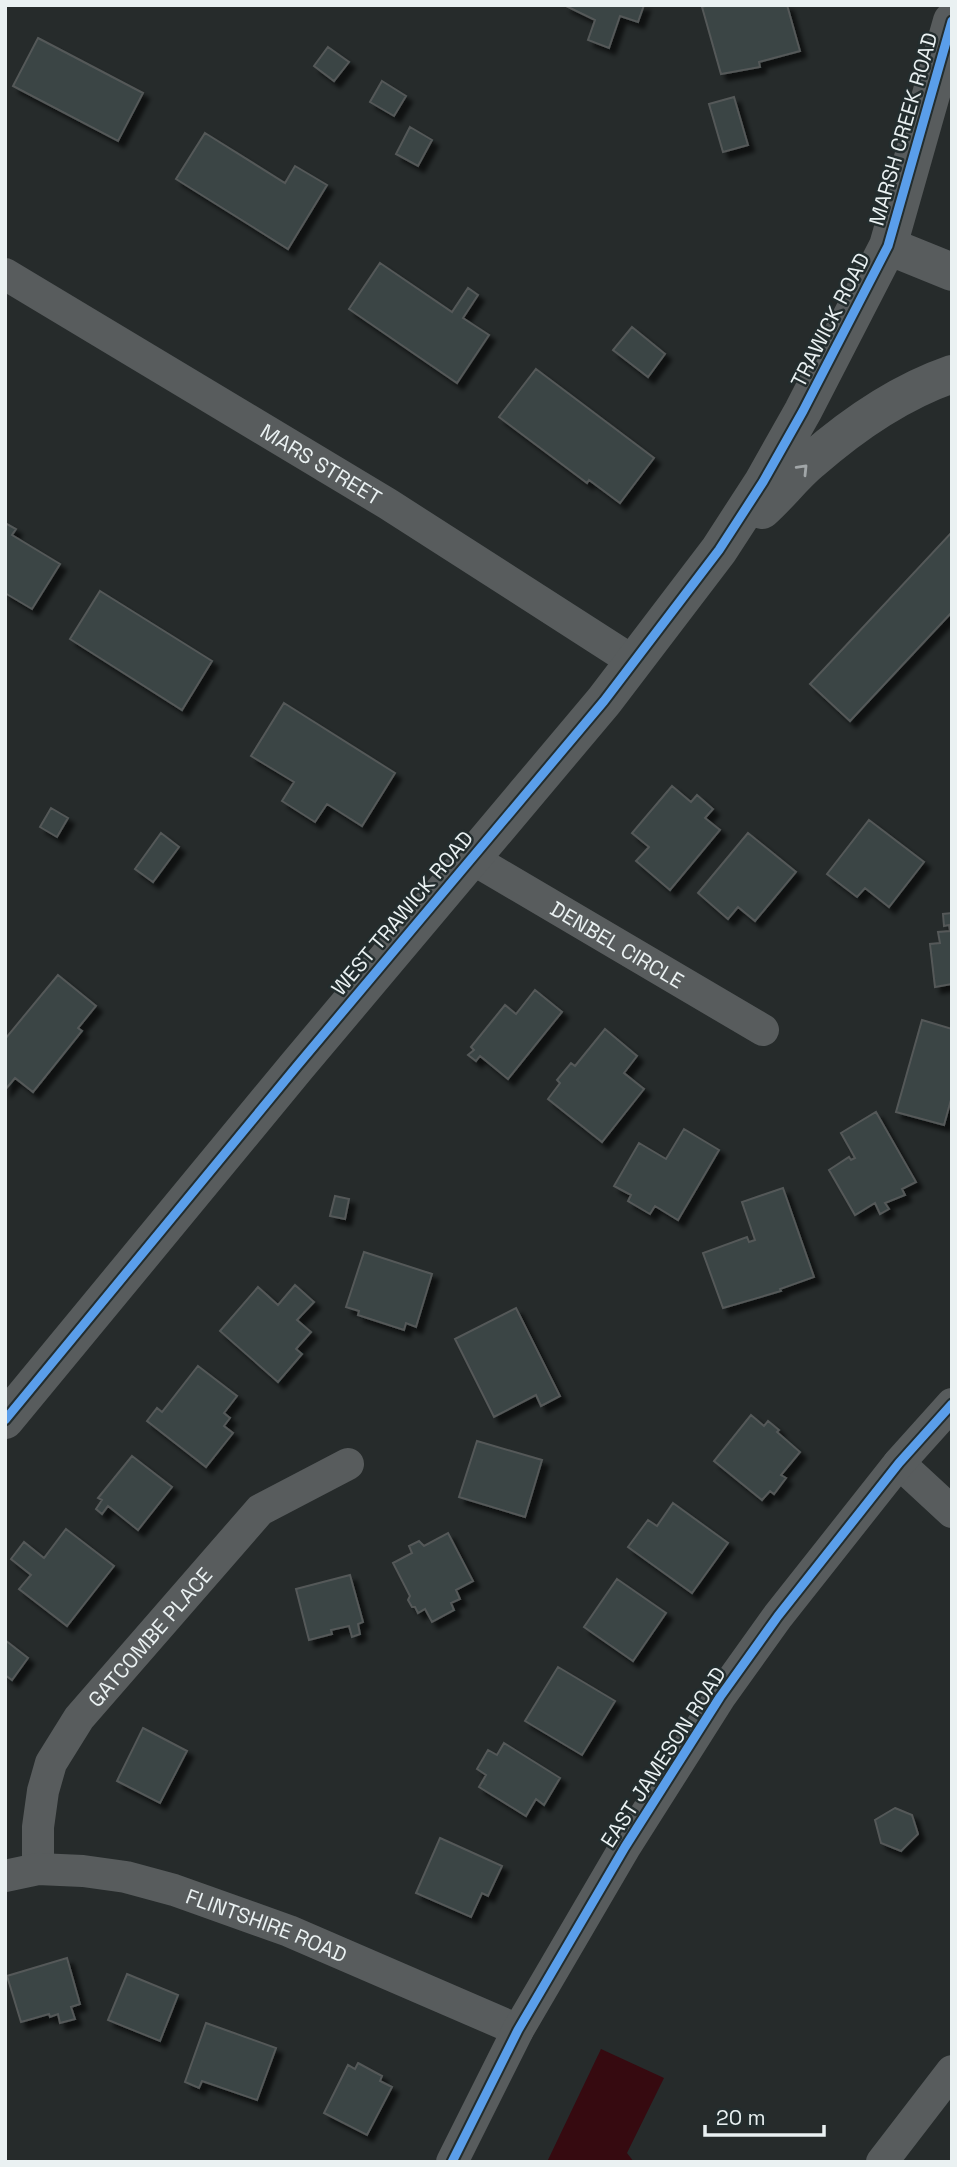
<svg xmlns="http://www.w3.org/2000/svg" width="957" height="2167" font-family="'Space Grotesk',sans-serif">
<defs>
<filter id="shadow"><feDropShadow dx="6" dy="6" stdDeviation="2" flood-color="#0009"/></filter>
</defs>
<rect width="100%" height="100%" fill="#262b2b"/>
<path fill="#360a10" d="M601,2049L664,2078L627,2153L634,2162H547Z"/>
<path fill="#3a4445" stroke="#545959" stroke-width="2" filter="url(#shadow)" d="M564,5H644L638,22L620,16L609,48L588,40L595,20Z
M708,5H787L800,51L759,62L760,67L721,74L702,7Z
M38,38L143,93L118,141L13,86Z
M328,47L349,62L334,81L314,66Z
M382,81L406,96L394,116L370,102Z
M734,97L748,145L723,152L709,104Z
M410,127L432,140L418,166L396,154Z
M205,133L285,183L295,166L327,185L288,249L176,179Z
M380,263L452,312L468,288L478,295L463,318L489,335L457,383L349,309Z
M632,327L665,354L648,377L613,350Z
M536,369L654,458L620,503L589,480L587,483L499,417Z
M5,523L16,529L12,535L60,564L32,609L5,593Z
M952,532V612L850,721L810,684Z
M100,591L212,661L182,710L70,639Z
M284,703L395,773L362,826L327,804L315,822L282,801L294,782L251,756Z
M672,786L691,802L697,795L713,809L705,818L720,830L670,890L636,861L649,847L632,833Z
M51,808L68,818L57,837L40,827Z
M869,820L924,862L889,907L865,888L857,897L827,874Z
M161,833L179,847L153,882L135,869Z
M748,833L796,872L755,921L738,907L728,919L698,893Z
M952,913V984L935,987L930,944L940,943L938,932L950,931L949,925L944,926L943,914Z
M58,975L96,1006L78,1028L82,1031L33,1092L15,1078L5,1090V1039Z
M535,990L562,1012L508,1079L480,1056L476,1061L468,1055L474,1050L471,1047L505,1005L516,1014Z
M922,1020L952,1029V1096L944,1125L896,1112Z
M605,1029L637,1056L624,1073L644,1089L602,1142L548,1099L560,1083L557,1080L571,1063L575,1066Z
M876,1112L916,1182L902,1189L905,1195L885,1203L889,1209L880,1214L875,1203L855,1215L829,1170L849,1157L851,1160L855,1158L841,1133Z
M684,1129L719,1150L678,1220L655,1206L650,1214L628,1201L631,1195L614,1186L639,1143L666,1159Z
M783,1188L814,1277L780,1289L781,1291L723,1308L703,1253L747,1237L749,1242L755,1240L742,1202Z
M335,1196L349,1199L345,1219L330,1216Z
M364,1252L432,1274L416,1327L406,1323L404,1330L358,1315L359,1311L346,1307Z
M295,1285L314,1302L297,1320L311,1332L296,1349L302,1354L278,1382L220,1331L258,1287L278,1305Z
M516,1308L560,1396L541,1406L536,1395L494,1417L455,1339Z
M198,1366L237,1396L224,1413L230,1418L224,1426L233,1433L206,1467L147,1421L157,1408L162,1412Z
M751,1415L764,1426L768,1421L779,1430L777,1432L800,1452L781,1475L786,1478L774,1494L770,1491L762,1500L714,1461Z
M477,1441L542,1460L525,1517L459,1497Z
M132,1456L172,1487L138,1530L108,1506L102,1514L96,1509L102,1500L98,1498Z
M673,1503L728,1543L692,1593L628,1547L648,1520L657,1526Z
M66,1529L114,1566L67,1626L19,1589L31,1575L11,1559L24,1542L44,1558Z
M448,1533L473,1581L456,1590L460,1599L451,1603L454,1610L432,1622L425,1609L418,1613L415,1607H412L408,1600L410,1596L393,1563L412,1553L409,1546L419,1541L424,1546Z
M350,1575L363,1622L358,1624L360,1634L352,1637L349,1626L331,1630L332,1634L328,1635L309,1640L296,1589Z
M617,1579L666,1613L633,1661L584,1627Z
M5,1640L28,1658L12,1680L5,1675Z
M558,1667L615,1701L582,1755L525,1721Z
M143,1728L187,1751L160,1803L117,1781Z
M504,1743L560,1778L544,1805L536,1799L526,1816L479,1787L486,1775L477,1769L488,1750L497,1755Z
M895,1808L912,1815L918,1834L901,1851L881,1843L875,1820Z
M440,1838L502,1866L488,1896L482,1893L471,1917L416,1893Z
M67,1958L80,2004L71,2007L75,2019L60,2023L58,2014L50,2017L49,2014L21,2022L7,1976Z
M127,1974L178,1995L160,2041L108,2020Z
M206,2023L276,2048L257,2100L202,2081L199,2088L185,2082Z
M358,2063L382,2076L380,2081L392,2087L367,2135L324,2113L348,2065L355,2069Z"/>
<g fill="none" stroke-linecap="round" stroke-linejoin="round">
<g stroke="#585c5d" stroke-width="32">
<path id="s1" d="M5,274L388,504L634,662"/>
<path id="s2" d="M471,858L763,1030"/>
<path d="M899,1463L952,1512"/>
<path id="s3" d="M38,1869V1827L43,1791L51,1763L79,1718L260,1510L348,1464"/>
<path id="s4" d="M5,1876L38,1869L83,1871L126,1877L174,1890L289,1931L518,2030"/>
<path d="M452,2162L518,2030L625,1847L720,1697L778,1616L899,1463L952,1404"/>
<path d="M882,2162L952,2071"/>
</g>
<path stroke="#585c5d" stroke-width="38" d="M888,246L952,272
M762,510C779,495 793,476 811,461C852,425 900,392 952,374
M5,1420L297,1066L604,701L719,550L763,482L803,411L888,246L952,21"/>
<g stroke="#232d2e" stroke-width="13">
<path id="cycleway" d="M5,1420L297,1066L604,701L719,550L763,482L803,411L888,246L952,21
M452,2162L518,2030L625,1847L720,1697L778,1616L899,1463L952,1404"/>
</g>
<use href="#cycleway" stroke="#5a9eea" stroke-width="9"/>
</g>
<defs><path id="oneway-chevron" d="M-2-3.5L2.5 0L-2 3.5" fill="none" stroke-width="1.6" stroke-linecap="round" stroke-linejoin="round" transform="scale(1.75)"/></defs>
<use stroke="#a1a6a8" href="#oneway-chevron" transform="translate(803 469) rotate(-46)"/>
<g text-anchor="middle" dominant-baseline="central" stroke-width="5" stroke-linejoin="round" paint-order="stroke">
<g font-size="21" fill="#eaf1f2" stroke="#232d2e">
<text transform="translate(903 129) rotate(-74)">MARSH CREEK ROAD</text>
<text transform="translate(830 320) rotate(-63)">TRAWICK ROAD</text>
<text stroke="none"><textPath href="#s1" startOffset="369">MARS STREET</textPath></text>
<text transform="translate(402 913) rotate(-50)">WEST TRAWICK ROAD</text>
<text stroke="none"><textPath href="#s2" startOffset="170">DENBEL CIRCLE</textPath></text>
<text stroke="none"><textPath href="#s3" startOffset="268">GATCOMBE PLACE</textPath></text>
<text transform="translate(663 1757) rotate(-57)">EAST JAMESON ROAD</text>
<text stroke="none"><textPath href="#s4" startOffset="271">FLINTSHIRE ROAD</textPath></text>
</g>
</g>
<rect width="957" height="2167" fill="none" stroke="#eaf1f2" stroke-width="14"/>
<path d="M705 2125v10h119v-10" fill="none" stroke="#eaf1f2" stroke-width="3.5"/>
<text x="716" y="2125" font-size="21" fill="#eaf1f2" stroke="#232d2e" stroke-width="5" paint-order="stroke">20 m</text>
</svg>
